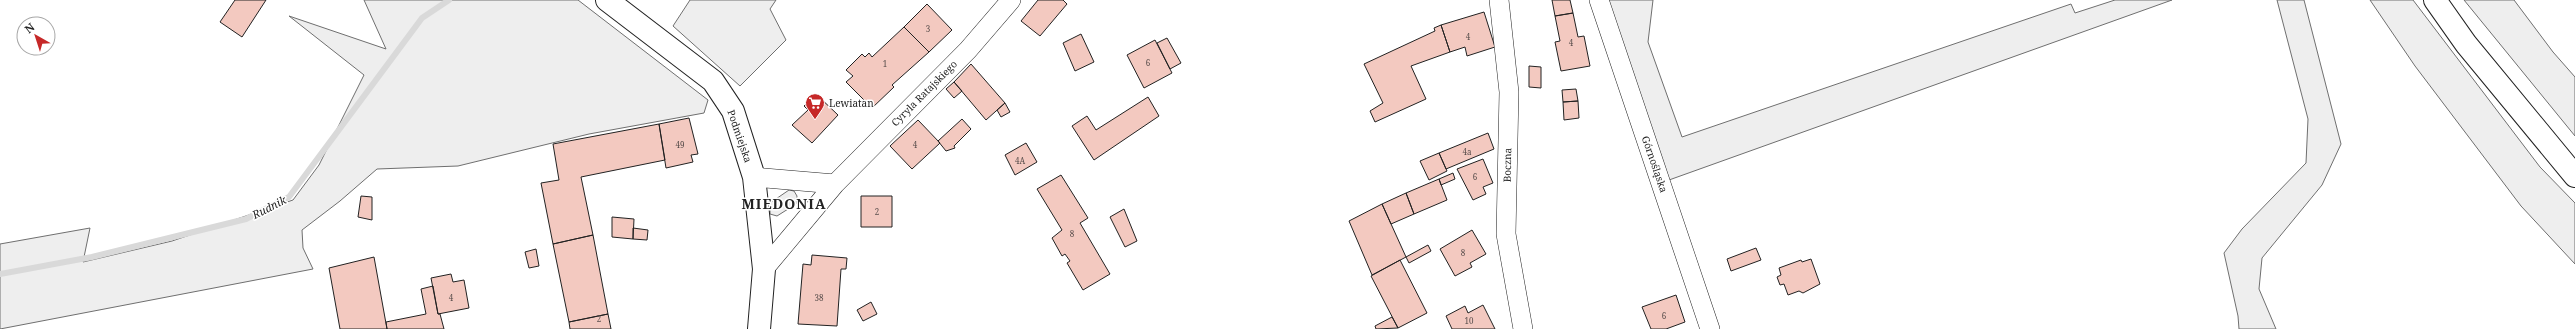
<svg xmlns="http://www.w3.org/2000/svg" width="2575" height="329" font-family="'Noto Serif',serif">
<rect width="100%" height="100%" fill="#fff"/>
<path fill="#eee" stroke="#6f6f6f" d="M364,0H578L708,100L704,113L589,134L458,166L377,169L340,201L302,230L303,248L313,269L0,329V244L90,228L83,262L172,241L293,200L319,165L364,75L289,16L386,49Z
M690,0H776L770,9L786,40L740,86L673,26Z
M1607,0H1653L1648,42L1682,137L2071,4L2075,13L2115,0H2172L1669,180Z
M2277,0H2304L2341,144L2322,185L2262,258L2259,289L2276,329H2239L2238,316L2224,253L2242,229L2306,163L2308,119Z
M2370,0H2413L2540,167L2575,203V264L2521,206L2415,66Z
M2464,0H2514L2553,52L2575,77V136Z
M789,190L794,191L797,196L796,204L777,216L770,214V203Z"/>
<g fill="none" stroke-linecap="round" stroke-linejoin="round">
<path stroke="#d9d9d9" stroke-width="6" d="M0,274L92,257L246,219L289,197L422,18L449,0"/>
</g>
<path fill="#f3c9c0" stroke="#222" d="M235,0H266L242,37L220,22Z
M1038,0H1063L1067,4L1040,36L1021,21Z
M1552,0H1570L1573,13L1555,16Z
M927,4L952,30L929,52L904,27Z
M1484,12L1495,47L1467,56L1465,47L1450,52L1441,25Z
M1573,13L1578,37L1584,36L1590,66L1561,71L1555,42L1560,41L1555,16Z
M1441,25L1450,52L1411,66L1426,99L1375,122L1370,111L1383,103L1364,64L1435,31L1434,28Z
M904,27L929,52L892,85L894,87L872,108L846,82L853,76L846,70L862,54L865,57L869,53L872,57Z
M1081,34L1094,62L1075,71L1063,43Z
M1167,38L1181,63L1170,69L1157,43Z
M1155,40L1172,73L1144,88L1127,55Z
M971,64L1005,103L986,120L954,82Z
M1529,66L1541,67V88L1529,87Z
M954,82L962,91L954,98L946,89Z
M1576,89L1578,101L1563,102L1562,90Z
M816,94L838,115L812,143L792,125L808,110L804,106Z
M1148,97L1159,116L1094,160L1072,126L1087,116L1096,130Z
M1578,101L1579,118L1564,120L1563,102Z
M1005,103L1010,112L1001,117L997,110Z
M689,118L698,154L691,155L693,162L666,168L659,124Z
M962,119L971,129L954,146L955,148L946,151L938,141Z
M918,120L940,143L912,169L890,146Z
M659,124L665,160L581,177L593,235L553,244L541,183L559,180L553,144Z
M1488,133L1494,149L1446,169L1439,153Z
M1026,143L1037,162L1015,175L1005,155Z
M1439,153L1447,171L1429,180L1420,161Z
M1483,159L1493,183L1483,187L1486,194L1473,200L1457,169Z
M1453,173L1455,179L1441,185L1439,179Z
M1061,175L1088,218L1080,223L1110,274L1083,290L1067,263L1070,261L1065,254L1062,256L1052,238L1062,230L1037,189Z
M1439,179L1447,200L1414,214L1406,193Z
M1406,193L1414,214L1391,224L1382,204Z
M361,196L372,197V220L358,217Z
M861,196H892V227H861Z
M1382,204L1406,257L1372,275L1349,221Z
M1124,209L1137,241L1125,247L1110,217Z
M612,217L634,219L633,239L612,237Z
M633,228L648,230L647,240L633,239Z
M1472,230L1486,254L1470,263L1472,267L1455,276L1440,249Z
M593,235L608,314L569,322L553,244Z
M1428,245L1431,251L1409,263L1406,257Z
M1756,248L1761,260L1731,271L1727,259Z
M536,249L539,266L529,268L525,252Z
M812,255L847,258L846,269H841L837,326L798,324L803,264L811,265Z
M374,257L387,329H340L329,268Z
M1811,259L1820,284L1803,293L1799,291L1788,295L1784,284L1780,285L1777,277L1781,275L1779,268L1801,260L1802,262Z
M1400,260L1427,313L1398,328L1371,276Z
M451,274L453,282L464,280L469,308L438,314L431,278Z
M433,286L438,314H440L444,329H387L386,322L426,314L421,289Z
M1676,295L1685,322L1666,329H1651L1642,307Z
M871,302L877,314L863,321L857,310Z
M1483,305L1495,329H1452L1446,316L1465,306L1468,313Z
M608,314L611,329H570L569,322Z
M1392,317L1398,328L1376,329L1375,326Z"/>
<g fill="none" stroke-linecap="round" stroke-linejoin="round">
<g stroke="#222" stroke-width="20">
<path id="minor" d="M1499,0L1509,92L1506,234L1523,329
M1599,0L1710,329
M754,177L835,184
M764,269L835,184L968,50L1011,0"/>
</g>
<g stroke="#222" stroke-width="24">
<path id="tertiary" d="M607,0L713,81L733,111L754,177L764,269L759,329"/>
</g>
<g stroke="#222" stroke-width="24">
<path id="primary" d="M2435,0L2466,44L2575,176"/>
</g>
<use href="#minor" stroke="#fff" stroke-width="19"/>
<use href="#tertiary" stroke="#fff" stroke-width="22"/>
<use href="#primary" stroke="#fff" stroke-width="22"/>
</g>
<defs>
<g id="supermarket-pin" transform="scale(1)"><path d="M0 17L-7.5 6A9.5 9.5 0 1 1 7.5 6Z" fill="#c62828" stroke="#fff"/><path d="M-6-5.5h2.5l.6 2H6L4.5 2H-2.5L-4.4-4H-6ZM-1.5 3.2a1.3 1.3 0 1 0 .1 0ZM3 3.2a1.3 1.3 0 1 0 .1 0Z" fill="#fff"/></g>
</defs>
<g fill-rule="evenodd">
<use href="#supermarket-pin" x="815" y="103"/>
</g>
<g text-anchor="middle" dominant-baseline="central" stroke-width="3" stroke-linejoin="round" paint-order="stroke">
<g font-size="8" fill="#564c4a">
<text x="928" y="28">3</text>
<text x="1468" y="36">4</text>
<text x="1571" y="42">4</text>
<text x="1148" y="62">6</text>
<text x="885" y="63">1</text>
<text x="680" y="144">49</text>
<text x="915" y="144">4</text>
<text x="1467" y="151">4a</text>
<text x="1020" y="160">4A</text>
<text x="1475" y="176">6</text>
<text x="877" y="211">2</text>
<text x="1072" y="233">8</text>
<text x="1463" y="252">8</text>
<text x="451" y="297">4</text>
<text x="819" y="297">38</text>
<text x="1664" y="315">6</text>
<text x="599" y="318">2</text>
<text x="1469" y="320">10</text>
</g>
<g font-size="10" fill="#222" stroke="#fff">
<text transform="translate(924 93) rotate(-45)">Cyryla Ratajskiego</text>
<text transform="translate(740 136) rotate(71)">Podmiejska</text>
<text transform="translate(1655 164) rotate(71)">Górnośląska</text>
<text transform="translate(1507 165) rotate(-89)">Boczna</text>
</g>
<g font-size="10" fill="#222" stroke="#fff" text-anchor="start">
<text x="829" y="103">Lewiatan</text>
</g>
<g font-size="11" font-style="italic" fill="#222" stroke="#fff">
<text transform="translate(269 207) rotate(-27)">Rudnik</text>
</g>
<g font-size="14" font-weight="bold" letter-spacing="1" fill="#222" stroke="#fff">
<text x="784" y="203">MIEDONIA</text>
</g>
</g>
<g transform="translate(36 36) rotate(321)"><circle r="19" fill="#ffffff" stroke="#a7a7a7"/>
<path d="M0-3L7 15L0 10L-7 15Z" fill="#c62828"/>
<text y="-6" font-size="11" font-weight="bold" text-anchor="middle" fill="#222222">N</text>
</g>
</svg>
